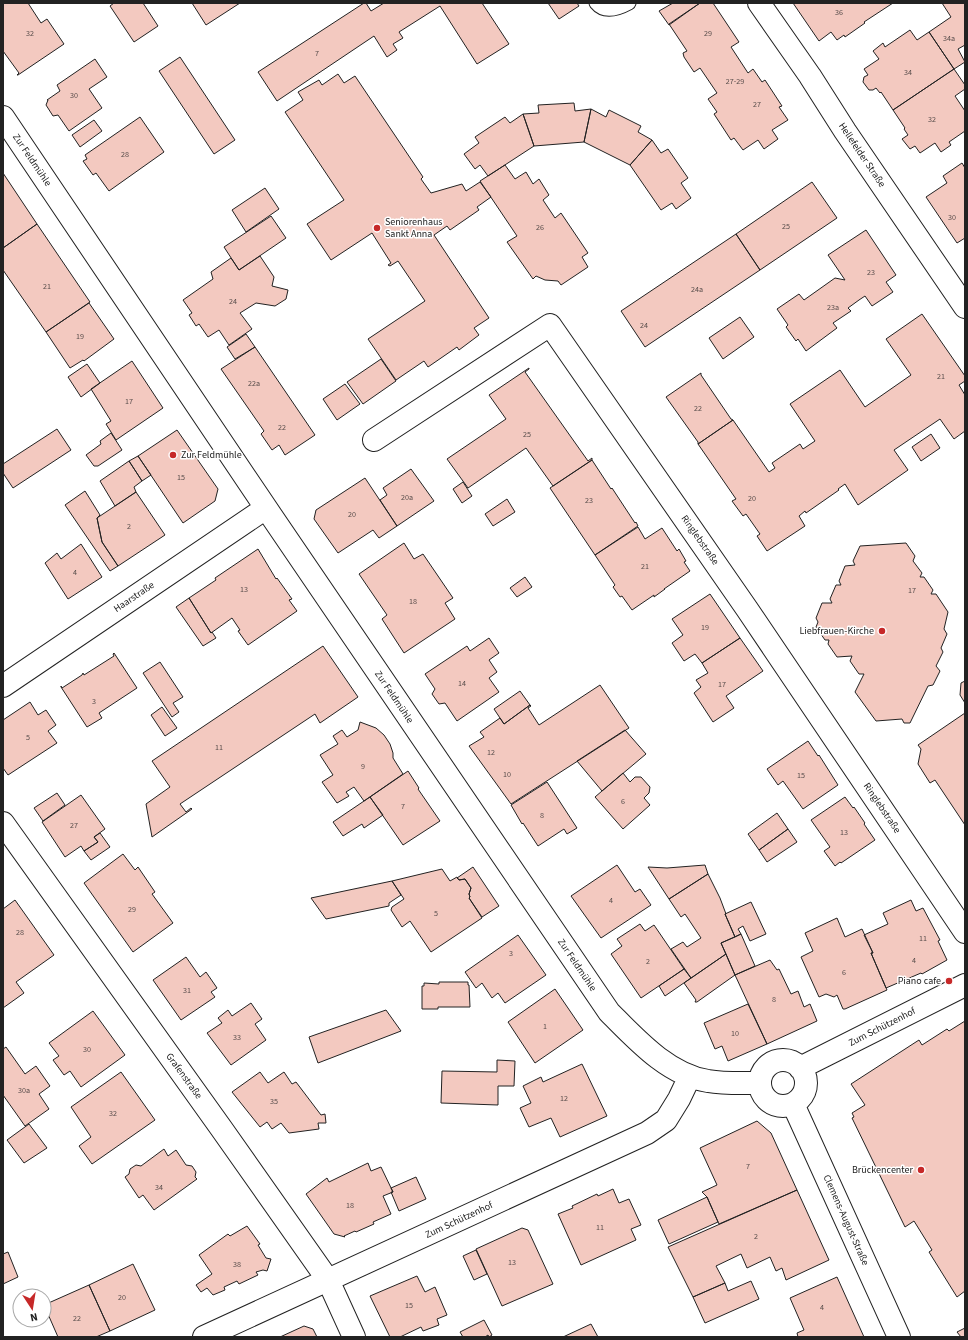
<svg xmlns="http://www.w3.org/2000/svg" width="968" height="1340" font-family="'Source Sans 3',sans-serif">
<rect width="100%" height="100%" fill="#fff"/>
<path fill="#f3c9c0" stroke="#222" d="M3,3H28L41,23L47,19L64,44L18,75H17L19,73L3,51Z
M114,3H143L158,26L134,42L110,6Z
M192,3H240L206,25Z
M364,3H366L371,11L384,3H482L509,44L477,64L440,6L399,32L403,38L393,44L397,50L387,57L374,36L277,101L258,72Z
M548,3H577L579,6L559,19Z
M673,3H700L669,25L659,11Z
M700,3H713L739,42L731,47L748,73L753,69L762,82L765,80L782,106L779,107L788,120L772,130L778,139L764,149L758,140L743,150L734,138L731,140L714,114L717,112L708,99L717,93L700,68L694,72L684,57L683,53L687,51L669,24Z
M793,3H893L864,22L865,23L845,37L844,35L837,40L831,32L819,41Z
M942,3H965V45L958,49L965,62L954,69L929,32L951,17Z
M910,30L917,40L929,32L954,69L893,110L881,92L880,93L876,88L873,90H869L863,82L864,77L868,75L864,69L879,59L873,51L883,43L885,47Z
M180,57L235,140L214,154L159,71Z
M95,59L107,77L89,89L102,108L69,131L58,115L53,116L46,105L48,100H47L60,91L57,85Z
M954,69L965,85V89L955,96L965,111V131L949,142L951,145L941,152L935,143L920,153L915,146L910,149L902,139L908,135L904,129L905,128L893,110Z
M338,74L344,83L355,76L423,177L421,179L431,193L462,184L466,191L480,182L491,197L477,207L479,210L450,230L447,226L434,235L489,318L474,328L479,335L459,350L457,347L428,367L424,361L396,380L368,339L425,301L398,261L390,266L388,265L391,263L372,233L331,260L307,224L344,200L285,112L303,100L298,92L319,80L322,85Z
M574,103L575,111L591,109L584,142L534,146L523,114L539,113L538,105Z
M591,109L606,117L609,110L641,126L638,132L652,140L630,165L584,142Z
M523,114L534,146L488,176L480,165L475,169L464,154L479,143L475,137L505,117L510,123Z
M140,117L164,152L109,191L96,173L93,175L83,161L87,159L85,155Z
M94,120L102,131L80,147L72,135Z
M652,140L661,153L668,149L688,178L681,183L691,198L676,209L672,203L661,210L630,165Z
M962,163L965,168V238L957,243L926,197L947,183L943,176Z
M505,165L515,179L526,172L533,184L539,179L549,195L543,200L555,218L561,213L588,253L582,257L588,267L561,285L558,281L545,280L536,276L533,279L507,242L517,236L480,181Z
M3,173L37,224L3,248Z
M812,182L837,218L760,270L736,234Z
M265,188L279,209L246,232L232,210Z
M271,216L286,238L239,270L224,247Z
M37,224L90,302L46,332L3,270V248Z
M866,230L896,275L886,282L893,292L872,306L865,296L859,300L848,308L851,311L833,323L837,328L806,351L798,339L796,341L786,327L788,325L777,309L799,294L804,300L835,278L845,280L828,255Z
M736,234L760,270L645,347L621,311Z
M260,256L274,277L272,286L288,290L286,299L275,306L256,303L240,313L252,329L229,345L219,330L208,337L199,324L196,326L189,315L192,313L183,300L213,279L211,272L231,258L239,270Z
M89,303L114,339L84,361L83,360L70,368L46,332Z
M922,314L965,376V381L959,385L965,395V431L954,439L940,419L894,450L908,470L858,505L845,484L838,489L839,490L806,513L805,511L799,516L805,526L767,551L757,536L760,534L746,514L743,516L732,501L736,499L698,444L733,420L769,472L775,468L772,463L800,444L803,449L815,441L790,404L840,370L865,407L911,375L886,339Z
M740,317L754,337L723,359L709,338Z
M246,334L255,347L235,359L227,347Z
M255,347L315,435L285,455L279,445L272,450L261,434L264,431L221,369Z
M381,359L396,381L363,404L347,382Z
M132,361L163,408L116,440L106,424L111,421L91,389Z
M87,364L100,383L81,397L68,377Z
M529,368V369L525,372L588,461L592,458V460L553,486L526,448L468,488L447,459L506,419L489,395Z
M701,373V375L731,419L733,420L698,444V442L666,397Z
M345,384L360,404L337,420L323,399Z
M57,429L71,450L13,488L3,473V464Z
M177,430L218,489L215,501L183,523L138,456Z
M111,433L122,450L98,466H94L86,455L101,444L100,441Z
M931,434L940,448L921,461L912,447Z
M138,456L151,475L142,481L129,461Z
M592,460L611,489L612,488L635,523L636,522L638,526L595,555L550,488Z
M129,461L142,481L134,487L136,492L115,506L100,481Z
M411,469L434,501L397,526L380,500L387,495L383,488Z
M365,478L397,526L379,538L373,530L338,553L314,519L316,510Z
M463,482L472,496L462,503L453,489Z
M85,491L100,515L97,518L102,542L118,566L110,571L65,505Z
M136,492L165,535L118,566L102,542L97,518Z
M507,499L515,512L493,526L485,514Z
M638,527L645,539L662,528L677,551L679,549L686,561L684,562L690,571L664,589H665L654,597V595L632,610L622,596L620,597L613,587L615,585L595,555Z
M404,543L414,559L423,554L453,598L445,603L455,619L404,653L382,619L387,615L359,574Z
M906,543L915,556L913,561L922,573L920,577H924L933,590L931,594H936L948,612L944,629L947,634L941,648L943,652L936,666L940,671L933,685L928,686L910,723H904L902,719L876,721L855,692L864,674H859L850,661L852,656L837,657L828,644L829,640H825L816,627L818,622L816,618L822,603H832L830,599L836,585H841L839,581L845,566L855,565L853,561L860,546Z
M81,544L102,577L68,599L45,563L57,553L61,559Z
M258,549L276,579L277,578L292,599L289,600L297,611L248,645L238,631L240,630L232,618L211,633L189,598L216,580L215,578Z
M525,577L532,587L517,597L510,588Z
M710,594L740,638L702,663L695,654L684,661L672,643L683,635L672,619Z
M189,598L211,633L212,632L216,638L203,646L176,607Z
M489,638L499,653L489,660L497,672L489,678L499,692L457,721L445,703L439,704L432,694L435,689L425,674L467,646L470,651Z
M740,638L763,671L726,696L734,708L713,722L694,693L701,687L696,680L708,673L702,663Z
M323,646L358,697L320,723L315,714L180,804L186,812L191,808L192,809L152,837L146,804L170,787L152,761Z
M114,653L137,688L99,713L102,718L87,727L61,687V686L62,688L82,675L83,673L84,675L114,656L113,654Z
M160,662L183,697L173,703L179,712L172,717L143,673Z
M965,681V703L960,695L961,683Z
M600,685L629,728L511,804L469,746L484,737L480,732L500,718L504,724L530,705L531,706L528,708L539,725Z
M520,691L530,705L504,724L494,709Z
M30,702L38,715L46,710L56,725L48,731L57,743L8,775L3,768V720Z
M162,707L177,728L165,736L151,715Z
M965,713V825L935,780L930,783L918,764L921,749L918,745Z
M360,722L376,728L384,735L390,744L393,753V758L403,774L364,801L354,787L346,792L349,796L337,803L322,782L333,775L320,755L338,744L333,736L342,730L347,737L358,730Z
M625,730L646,754L602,791L577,761Z
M808,741L818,756L819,755L838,785L803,809L783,781L778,785L767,769Z
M408,771L419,788L418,789L440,821L403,845L370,797Z
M623,773L630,782L635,777H641L650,787L649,793L644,798L650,805L623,829L595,797Z
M547,782L577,828L567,834L564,829L538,846L523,823L522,824L511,805Z
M57,793L65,805L43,821L34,808Z
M81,795L105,829L94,837L98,842L84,851L81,846L65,857L42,822Z
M370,797L383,815L364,828L362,824L343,836L333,822Z
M845,797L853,808L854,807L865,823L864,824L875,840L841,863L840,862L835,866L824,851L830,847L811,820Z
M777,813L788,829L759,850L748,834Z
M788,829L797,842L767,862L759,850Z
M100,833L110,847L91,860L84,851L98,842L94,837Z
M123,854L135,870L138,867L155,892L152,894L173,923L133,952L84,883Z
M617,865L635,892L640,889L651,905L601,938L571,896Z
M705,865L708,874L669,899L648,867L667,868Z
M473,867L499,906L482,917L469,898L470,897L469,894L471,888L465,879L459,880L457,878Z
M442,869L450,881L457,877L459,880L465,879L471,888L469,894L470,897L469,898L482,918L431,952L410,921L402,927L391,910L392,907L404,899L392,881Z
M708,874L720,898L726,914H725L735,937L721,943L726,954L691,978L671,949L683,942L687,947L701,938L685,914L681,917L669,899Z
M392,881L401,895L389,903V906L326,919L311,898Z
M15,900L54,955L16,982L24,993L3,1008V909Z
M911,900L916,911L923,908L940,940L938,941L947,960L922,974L921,973L886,988L871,953H873L864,935L888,924L883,913Z
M751,902L766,934L750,941L743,926L738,929L741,934L735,937L725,914Z
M837,918L845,937L862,929L873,953H871L887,990L845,1009H843L837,995L834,997L826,994L819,997L801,957L813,951L805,933Z
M640,924L645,931L654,925L684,969L641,998L611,954L622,946L617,939Z
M741,934L755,966L735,975L721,943Z
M518,935L546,975L505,1003L498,993L492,998L482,983L476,988L465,972Z
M726,954L735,975L697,1002H695L696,1000L684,983Z
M186,957L200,977L206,972L217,988L211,992L215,997L181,1020L153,980Z
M770,960L777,970L779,969L791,994L798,991L804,1007L810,1004L817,1021L767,1044L735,975Z
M684,969L691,978L665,996L659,986Z
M439,982H468V985H469L470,1007H438V1009H422V986H424V983L439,984Z
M555,989L583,1030L535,1063L508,1022Z
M251,1003L262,1019L255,1024L266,1040L231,1065L207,1033L222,1023L218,1018L228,1010L232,1016Z
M748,1004L767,1044L728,1061L722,1046L715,1049L704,1023Z
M386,1010L401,1031L318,1063L309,1037Z
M93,1011L125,1055L81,1087L70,1071L64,1075L53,1060L59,1056L49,1043Z
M965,1021V1291L957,1297L929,1252L932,1250L914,1221L905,1227L852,1118L854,1117L852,1113L865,1105L851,1084L919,1040L922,1045L947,1029L949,1031Z
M6,1047L25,1074L36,1066L50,1086L39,1094L49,1109L25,1126L3,1095V1049Z
M497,1060L515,1061L514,1086H498V1105L441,1103L442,1071L497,1072Z
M582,1064L607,1116L560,1137L551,1118L529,1127L520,1108L531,1103L523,1086L541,1077L543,1082Z
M121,1072L155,1120L92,1164L79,1146L91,1137L71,1107Z
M260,1072L268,1083L284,1072L292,1084L296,1082L321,1115L325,1114L326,1123H318L319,1129L289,1133L281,1123L272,1129L267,1122L260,1127L232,1092Z
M757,1121L771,1133L797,1190L719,1224L707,1197L702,1192L717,1185L700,1148Z
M29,1124L47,1148L24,1163L7,1140Z
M164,1149L168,1156L176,1150L186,1165L192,1166L196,1172L195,1177L197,1179L154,1210L143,1195L139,1198L125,1177L129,1174L130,1169L136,1165L141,1166Z
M368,1163L371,1171L381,1167L393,1192L383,1196L391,1214L373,1222L374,1224L356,1232L355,1231L344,1236L345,1237L334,1234L306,1194L327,1178L329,1182Z
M416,1177L426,1199L399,1211L391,1192H393L391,1188Z
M613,1189L619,1203L629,1199L641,1225L631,1229L636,1240L581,1265L558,1214L573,1208L572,1206L597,1194L598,1196Z
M797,1190L829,1260L786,1280L782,1268L776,1271L770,1257L747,1268L741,1254L716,1266L725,1283L693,1297L668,1247Z
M707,1197L718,1222L669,1244L658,1220Z
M247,1226L260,1244L258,1245L266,1258L271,1259L267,1271L263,1270L256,1272L258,1275L239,1284L237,1281L224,1287L225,1290L213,1295L207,1288L201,1292L196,1285L212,1274L199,1255L228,1234L230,1236Z
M522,1228L528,1230L553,1284L502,1306L476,1249Z
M476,1250L487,1274L474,1280L463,1256Z
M8,1252L18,1277L3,1284V1254Z
M133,1264L155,1310L110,1331L89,1285Z
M417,1276L425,1292L435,1287L447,1315L437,1319L439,1325L423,1331L421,1327L400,1337H390L370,1296Z
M837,1277L864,1337H798L797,1333L804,1330L790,1298Z
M751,1281L759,1299L705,1323L693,1297L725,1283L728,1291Z
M89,1285L110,1331L96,1337H58L44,1305Z
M484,1320L492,1335L489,1337L488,1335L485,1337H463L460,1332Z
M591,1324L598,1337H563Z
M304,1326L313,1329L317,1337H280Z
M965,1328V1337H961L957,1332Z"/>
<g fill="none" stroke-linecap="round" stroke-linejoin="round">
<g stroke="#222" stroke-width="15">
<path id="service" d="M596,3C605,14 618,9 629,3"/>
</g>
<g stroke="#222" stroke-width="24">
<path id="minor" d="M3,117L266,508L609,1012C636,1039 668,1075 708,1081C725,1084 742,1083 760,1083
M374,440L550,325L747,609L965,932
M3,686L266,508
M3,823L221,1128L328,1280L354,1337
M204,1337L647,1133L666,1120L679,1099L690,1076"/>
</g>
<g stroke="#222" stroke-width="24">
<path id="tertiary" d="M759,3L810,76L845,131L965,307
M760 1083a23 23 0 1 1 46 0a23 23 0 1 1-46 0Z
M800,1068L965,985
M793,1104L899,1337"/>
</g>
<use href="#service" stroke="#fff" stroke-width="13"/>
<use href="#minor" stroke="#fff" stroke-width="22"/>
<use href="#tertiary" stroke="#fff" stroke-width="22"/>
</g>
<g fill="#c62828" stroke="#fff" stroke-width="1.5">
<circle cx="377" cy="228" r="4"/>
<circle cx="173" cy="455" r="4"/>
<circle cx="882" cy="631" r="4"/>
<circle cx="949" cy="981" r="4"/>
<circle cx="921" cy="1170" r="4"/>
</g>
<g text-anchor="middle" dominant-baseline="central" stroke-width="3" stroke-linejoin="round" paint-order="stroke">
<g font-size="8" fill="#564c4a">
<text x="839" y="12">36</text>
<text x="30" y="33">32</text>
<text x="708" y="33">29</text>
<text x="949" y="38">34a</text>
<text x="317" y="53">7</text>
<text x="908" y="72">34</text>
<text x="735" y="81">27-29</text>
<text x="74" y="95">30</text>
<text x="757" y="104">27</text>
<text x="932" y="119">32</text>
<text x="125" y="154">28</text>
<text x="952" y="217">30</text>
<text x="786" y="226">25</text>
<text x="540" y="227">26</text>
<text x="871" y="272">23</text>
<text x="47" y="286">21</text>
<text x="697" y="289">24a</text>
<text x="233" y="301">24</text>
<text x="833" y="307">23a</text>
<text x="644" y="325">24</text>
<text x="80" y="336">19</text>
<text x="941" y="376">21</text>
<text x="254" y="383">22a</text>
<text x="129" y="401">17</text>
<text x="698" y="408">22</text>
<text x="282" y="427">22</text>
<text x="527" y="434">25</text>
<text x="181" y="477">15</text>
<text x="407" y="497">20a</text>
<text x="752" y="498">20</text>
<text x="589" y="500">23</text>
<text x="352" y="514">20</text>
<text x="129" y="526">2</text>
<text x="645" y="566">21</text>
<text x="75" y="572">4</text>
<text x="244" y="589">13</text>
<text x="912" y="590">17</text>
<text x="413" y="601">18</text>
<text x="705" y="627">19</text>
<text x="462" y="683">14</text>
<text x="722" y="684">17</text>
<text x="94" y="701">3</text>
<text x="28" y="737">5</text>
<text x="219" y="747">11</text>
<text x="491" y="752">12</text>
<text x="363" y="766">9</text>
<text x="507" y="774">10</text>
<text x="801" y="775">15</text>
<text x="623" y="801">6</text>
<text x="403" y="806">7</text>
<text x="542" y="815">8</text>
<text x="74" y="825">27</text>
<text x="844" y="832">13</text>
<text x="611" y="900">4</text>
<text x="132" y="909">29</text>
<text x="436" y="913">5</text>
<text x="20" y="932">28</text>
<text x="923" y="938">11</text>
<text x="511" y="953">3</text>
<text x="914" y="960">4</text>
<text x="648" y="961">2</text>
<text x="844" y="972">6</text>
<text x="187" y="990">31</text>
<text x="774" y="999">8</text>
<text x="545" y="1026">1</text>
<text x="735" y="1033">10</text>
<text x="237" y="1037">33</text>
<text x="87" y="1049">30</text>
<text x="24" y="1090">30a</text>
<text x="564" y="1098">12</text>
<text x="274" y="1101">35</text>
<text x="113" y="1113">32</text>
<text x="748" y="1166">7</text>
<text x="159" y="1187">34</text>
<text x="350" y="1205">18</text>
<text x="600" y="1227">11</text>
<text x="756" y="1236">2</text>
<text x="512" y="1262">13</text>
<text x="237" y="1264">38</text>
<text x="122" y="1297">20</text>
<text x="409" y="1305">15</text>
<text x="822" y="1307">4</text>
<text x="77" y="1318">22</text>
</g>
<g font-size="10" fill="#222" stroke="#fff">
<text transform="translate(862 155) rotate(56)">Hellefelder Straße</text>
<text transform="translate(32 160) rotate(56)">Zur Feldmühle</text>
<text transform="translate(700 540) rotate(55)">Ringlebstraße</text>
<text transform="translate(134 597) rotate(-34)">Haarstraße</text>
<text transform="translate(394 697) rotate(56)">Zur Feldmühle</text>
<text transform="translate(882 808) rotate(56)">Ringlebstraße</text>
<text transform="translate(577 965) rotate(56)">Zur Feldmühle</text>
<text transform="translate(882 1027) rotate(-27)">Zum Schützenhof</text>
<text transform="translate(184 1076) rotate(54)">Grafenstraße</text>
<text transform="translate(459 1220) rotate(-25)">Zum Schützenhof</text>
<text transform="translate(846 1220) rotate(66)">Clemens-August-Straße</text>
</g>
<g font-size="10" fill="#222" stroke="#fff" text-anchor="end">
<text x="385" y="222" text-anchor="start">Seniorenhaus<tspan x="385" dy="12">Sankt Anna</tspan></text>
<text x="181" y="455" text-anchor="start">Zur Feldmühle</text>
<text x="874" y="631">Liebfrauen-Kirche</text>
<text x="941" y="981">Piano cafe</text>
<text x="913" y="1170">Brückencenter</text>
</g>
</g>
<rect width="968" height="1340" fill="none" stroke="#222222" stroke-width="8"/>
<g transform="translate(32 1308) rotate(168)"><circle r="19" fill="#ffffff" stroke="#a7a7a7"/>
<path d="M0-3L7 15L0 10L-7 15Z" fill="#c62828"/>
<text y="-6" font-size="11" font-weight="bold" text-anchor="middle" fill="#222222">N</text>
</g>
</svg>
